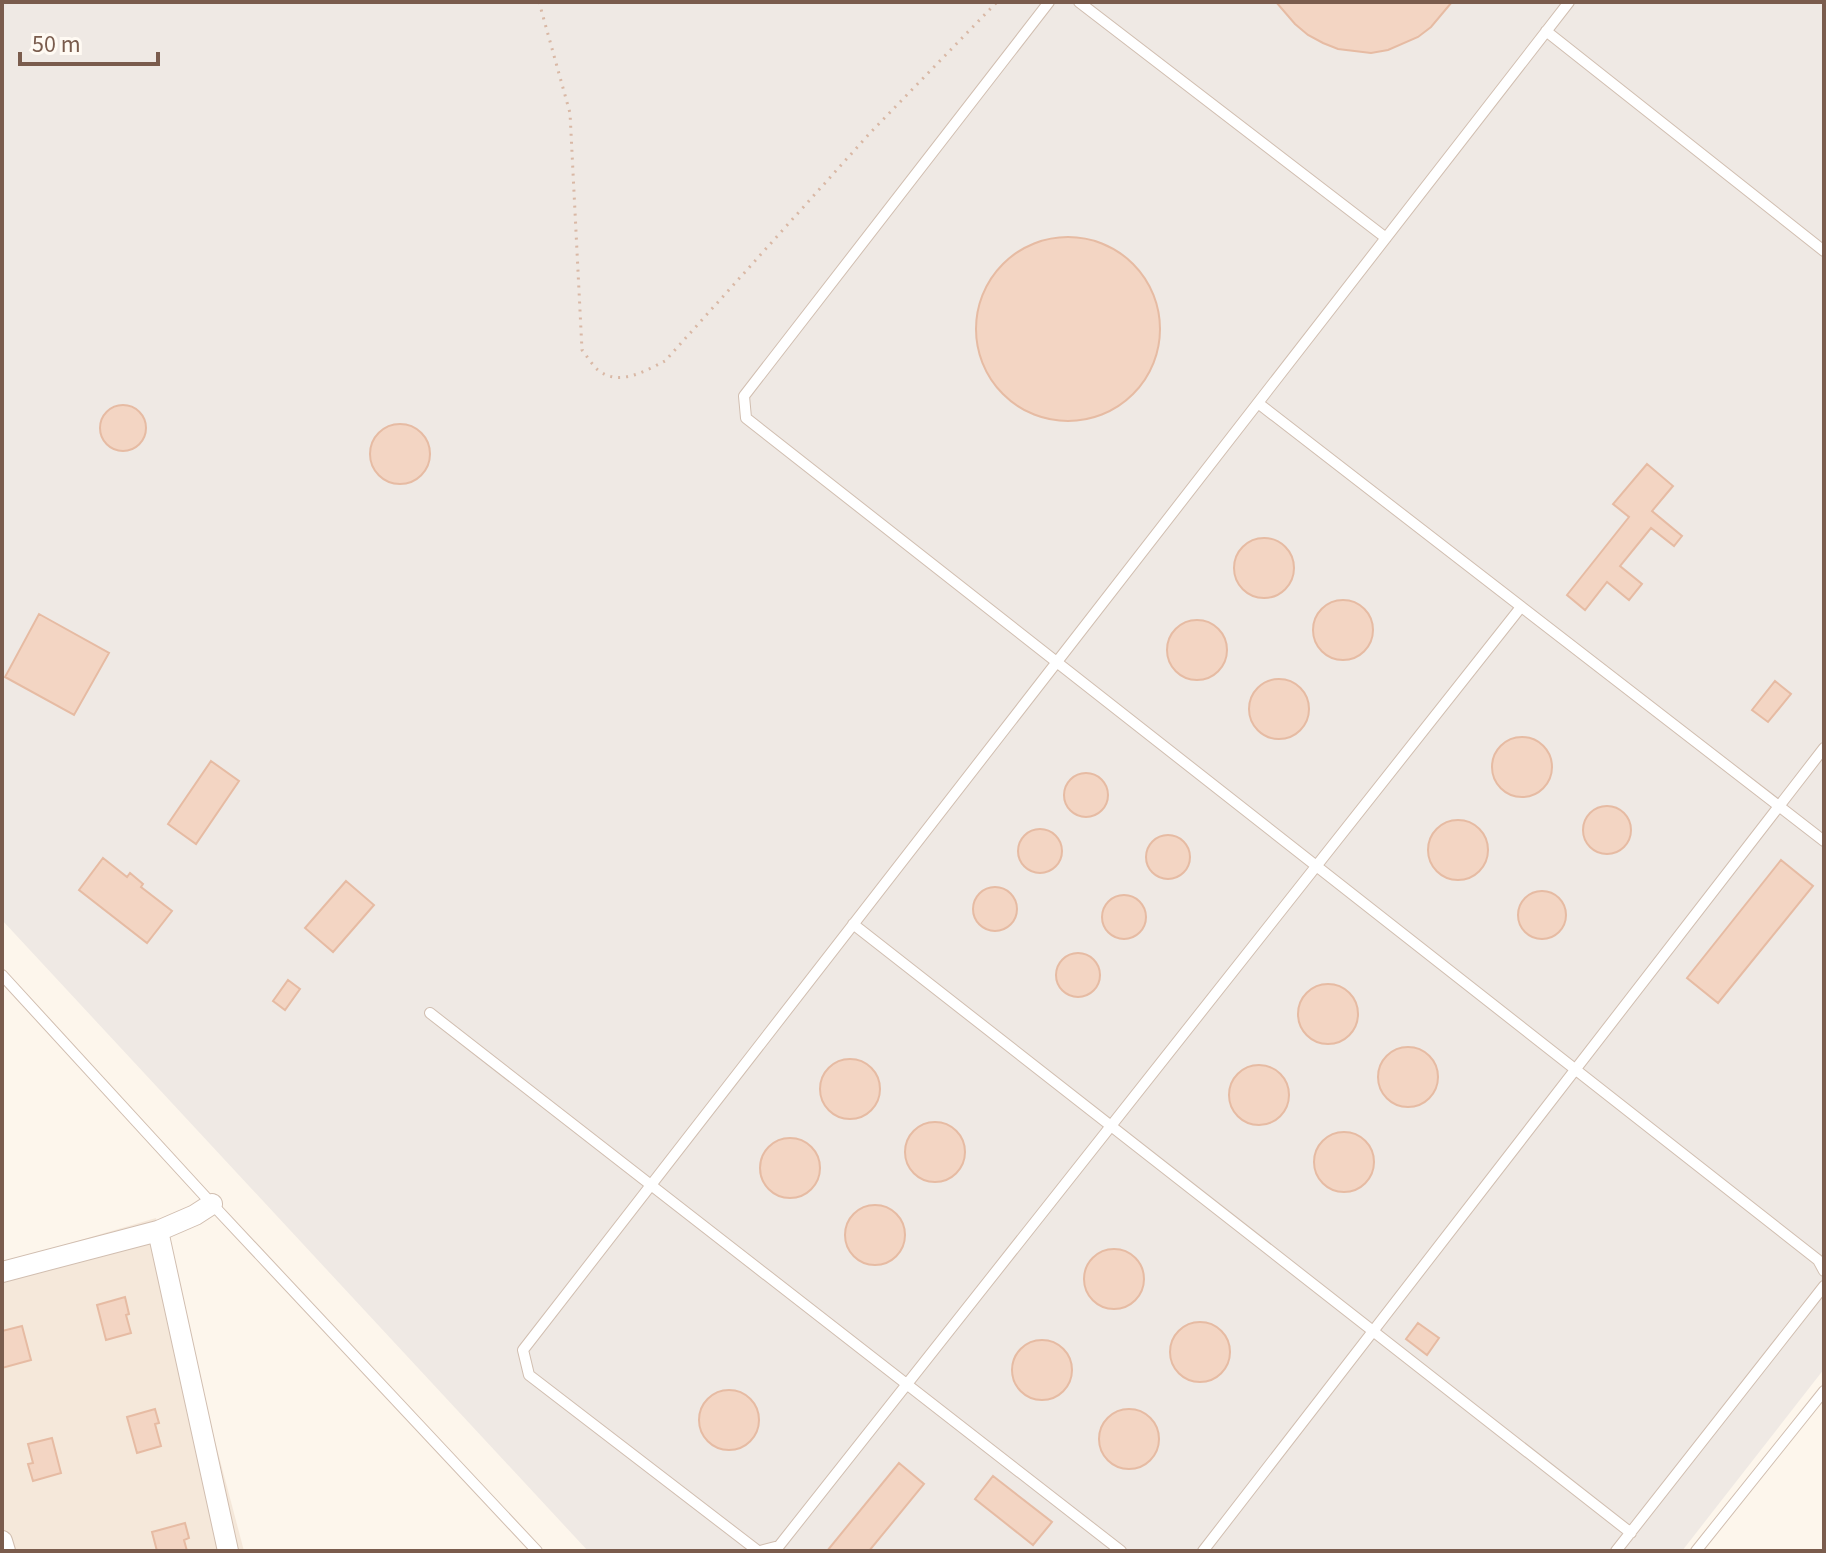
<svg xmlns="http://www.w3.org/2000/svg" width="1826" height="1553" font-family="'Source Sans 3',sans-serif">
<rect width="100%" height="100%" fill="#fdf6ec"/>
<path fill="#f5e8da" d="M156,1218L244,1551H2V1263Z"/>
<path fill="#efe9e4" d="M2,2H1824V1369L1682,1551H588L2,920Z"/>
<path fill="#f3d5c3" stroke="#e6bba3" stroke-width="2" d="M1276,2H1452L1431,27L1418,37L1388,50L1371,53L1338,49L1323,43L1308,35L1295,24Z
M976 329a92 92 0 1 1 184 0a92 92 0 1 1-184 0Z
M100 428a23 23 0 1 1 46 0a23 23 0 1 1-46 0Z
M370 454a30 30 0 1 1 60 0a30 30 0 1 1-60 0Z
M1647,464L1673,486L1652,511L1682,536L1674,546L1651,528L1620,566L1642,584L1629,600L1607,582L1585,610L1567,595L1629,517L1613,504Z
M1234 568a30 30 0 1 1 60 0a30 30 0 1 1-60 0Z
M1313 630a30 30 0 1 1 60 0a30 30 0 1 1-60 0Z
M39,614L109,653L74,715L5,677Z
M1167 650a30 30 0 1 1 60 0a30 30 0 1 1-60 0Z
M1249 709a30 30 0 1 1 60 0a30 30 0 1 1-60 0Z
M1775,681L1791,694L1768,722L1752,710Z
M1492 767a30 30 0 1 1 60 0a30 30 0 1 1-60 0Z
M211,761L239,781L196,844L168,824Z
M1064 795a22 22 0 1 1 44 0a22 22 0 1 1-44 0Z
M1583 830a24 24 0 1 1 48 0a24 24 0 1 1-48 0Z
M1428 850a30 30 0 1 1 60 0a30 30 0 1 1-60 0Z
M1018 851a22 22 0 1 1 44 0a22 22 0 1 1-44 0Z
M1146 857a22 22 0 1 1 44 0a22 22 0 1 1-44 0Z
M103,858L127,877L130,873L143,884L141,887L172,911L147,943L79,890Z
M1781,860L1813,886L1718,1003L1687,978Z
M346,881L374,905L333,952L305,928Z
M973 909a22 22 0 1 1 44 0a22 22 0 1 1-44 0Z
M1518 915a24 24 0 1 1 48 0a24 24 0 1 1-48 0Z
M1102 917a22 22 0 1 1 44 0a22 22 0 1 1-44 0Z
M1056 975a22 22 0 1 1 44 0a22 22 0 1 1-44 0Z
M288,980L300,989L285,1010L273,1001Z
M1298 1014a30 30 0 1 1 60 0a30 30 0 1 1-60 0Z
M1378 1077a30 30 0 1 1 60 0a30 30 0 1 1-60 0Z
M820 1089a30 30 0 1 1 60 0a30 30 0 1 1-60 0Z
M1229 1095a30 30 0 1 1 60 0a30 30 0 1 1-60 0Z
M905 1152a30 30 0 1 1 60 0a30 30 0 1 1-60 0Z
M1314 1162a30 30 0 1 1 60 0a30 30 0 1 1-60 0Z
M760 1168a30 30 0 1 1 60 0a30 30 0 1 1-60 0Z
M845 1235a30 30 0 1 1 60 0a30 30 0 1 1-60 0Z
M1084 1279a30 30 0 1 1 60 0a30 30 0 1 1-60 0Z
M125,1297L129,1314L126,1315L131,1333L106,1340L97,1305Z
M1170 1352a30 30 0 1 1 60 0a30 30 0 1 1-60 0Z
M1418,1323L1439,1338L1427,1355L1406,1339Z
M22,1326L31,1360L2,1368V1331Z
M1012 1370a30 30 0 1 1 60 0a30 30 0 1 1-60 0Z
M699 1420a30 30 0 1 1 60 0a30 30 0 1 1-60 0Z
M1099 1439a30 30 0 1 1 60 0a30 30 0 1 1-60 0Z
M155,1409L159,1423L155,1424L161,1446L137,1453L127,1417Z
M52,1438L61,1473L33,1481L28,1464L33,1463L28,1444Z
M899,1463L924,1484L869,1551H827Z
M993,1476L1052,1522L1033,1545L975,1499Z
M185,1523L189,1538L184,1540L187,1551H157L152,1532Z"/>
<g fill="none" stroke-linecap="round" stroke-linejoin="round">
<g stroke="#d1beb0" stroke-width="12">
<path id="service" d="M1049,2L744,396L746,418L1818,1260L1824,1271
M1079,2L1386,238
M1546,31L1824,251
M1258,403L1824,841
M853,924L1631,1533
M2,975L212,1204L537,1551
M430,1013L1121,1551
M758,1551L529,1375L523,1350L1569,2
M760,1551L779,1546L1521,607
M1203,1551L1824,748
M1616,1551L1824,1286
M1696,1551L1824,1391"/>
</g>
<g stroke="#d1beb0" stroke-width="22">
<path id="minor" d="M158,1231L228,1551
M2,1272L158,1231L195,1215L212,1204
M2,1541L5,1551"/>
</g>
<path stroke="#d9b8a5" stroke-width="3" stroke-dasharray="2 6" stroke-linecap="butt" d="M539,2L570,113L582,350C587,356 592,365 598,370C619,387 645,371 665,361L870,133L997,2"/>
<use href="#service" stroke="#fff" stroke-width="10"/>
<use href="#minor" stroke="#fff" stroke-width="20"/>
</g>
<rect width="1826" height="1553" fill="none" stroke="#7a5c4d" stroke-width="8"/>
<path d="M20 52v12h138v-12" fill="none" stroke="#7a5c4d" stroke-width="4"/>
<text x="32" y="52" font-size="24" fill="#7a5c4d" stroke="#fffaf3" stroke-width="6" paint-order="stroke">50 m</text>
</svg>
